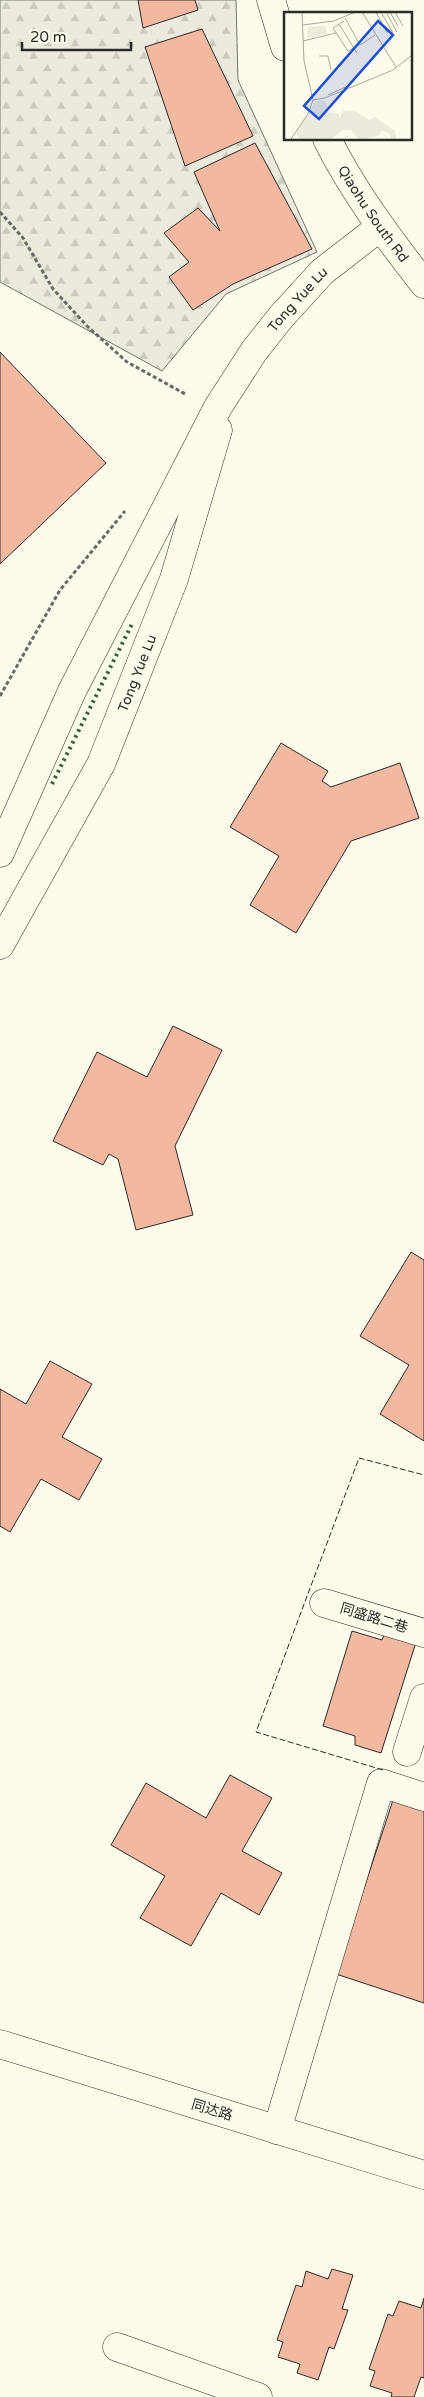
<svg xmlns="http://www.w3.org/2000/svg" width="424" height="2397" font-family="'Varela Round','Noto Sans SC',sans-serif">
<defs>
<pattern id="forest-firs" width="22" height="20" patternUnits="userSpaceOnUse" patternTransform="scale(1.25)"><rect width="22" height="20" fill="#ecebdb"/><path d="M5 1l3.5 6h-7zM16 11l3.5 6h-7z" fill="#cbcabc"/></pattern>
</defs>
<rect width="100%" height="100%" fill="#fdfbea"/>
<path fill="url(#forest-firs)" stroke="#74746e" d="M0,0H236L238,80L317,252L226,294L162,371L0,282Z"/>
<path fill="#f2b8a0" stroke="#2b2b2b" d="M138,0H195L198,10L143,28Z
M202,29L253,136L185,166L145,47Z
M255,143L312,249L233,284L193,310L169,277L189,262L164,233L198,208L220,231L194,172Z
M0,352L106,463L0,564Z
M281,743L328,771L322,781L331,787L400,763L419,818L351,841L296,933L250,905L279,856L230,827Z
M173,1026L222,1050L175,1146L193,1215L136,1230L118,1159L109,1154L103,1165L53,1141L97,1052L147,1077Z
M411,1252L424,1260V1441L380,1414L409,1365L360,1336Z
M50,1361L92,1384L62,1437L102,1459L79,1500L41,1479L10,1532L0,1526V1389L26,1404Z
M386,1630L417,1639L381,1753L355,1745V1736L323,1726L352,1631L382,1640Z
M230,1775L272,1798L242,1851L282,1873L259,1915L221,1893L191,1946L140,1918L165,1876L111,1845L146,1783L206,1818Z
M393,1800L424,1810V2003L336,1974Z
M332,2269L353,2275L342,2309L348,2310L334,2349L329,2347L318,2380L297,2373L300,2364L278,2357L283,2342L277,2340L296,2285L302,2287L306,2271L328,2279Z
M424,2298V2378L421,2377L414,2397H391L392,2393L370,2386L375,2371L369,2369L388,2314L393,2316L399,2301L421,2308Z"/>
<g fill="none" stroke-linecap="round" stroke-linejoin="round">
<g stroke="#2b2b2b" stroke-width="29">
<g id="minor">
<path id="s1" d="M0,853L72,691L218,407L254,351L281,317L322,272L380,227"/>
<path id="s2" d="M0,945L101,764L174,579L218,430"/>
<path d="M324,1603L424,1633"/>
<path d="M407,1752L424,1698"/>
<path d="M0,2044L424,2175"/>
<path d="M277,2130L381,1783L424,1797"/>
<path d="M117,2347L258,2397"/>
</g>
</g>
<g stroke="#2b2b2b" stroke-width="29">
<g id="major">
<path d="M271,0L285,47"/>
<path id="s3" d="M327,139C353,191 388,238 424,284"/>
</g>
</g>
<path stroke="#6a6964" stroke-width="3" stroke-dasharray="4 2.5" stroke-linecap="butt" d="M0,212L23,238L53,289L87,326L127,362L187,395
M0,696L60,590L125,511"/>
<use href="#minor" stroke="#fdfbea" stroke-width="28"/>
<use href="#major" stroke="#fdfbea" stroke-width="28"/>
<path stroke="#34623c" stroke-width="4" stroke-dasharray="2.5 4" stroke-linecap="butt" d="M52,784L132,624"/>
<path stroke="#2b2b2b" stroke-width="1" stroke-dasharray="6 2.5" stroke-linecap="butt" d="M383,1770L256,1732L359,1458L424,1475"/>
</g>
<g text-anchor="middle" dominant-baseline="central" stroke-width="4" stroke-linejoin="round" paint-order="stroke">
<g font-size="14" fill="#2b2b2b" stroke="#fdfbea">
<text stroke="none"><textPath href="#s3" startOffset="88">Qiaohu South Rd</textPath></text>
<text stroke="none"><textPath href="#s1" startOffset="631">Tong Yue Lu</textPath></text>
<text stroke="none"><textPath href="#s2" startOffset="305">Tong Yue Lu</textPath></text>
<text transform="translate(374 1618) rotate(17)">同盛路二巷</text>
<text transform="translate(212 2110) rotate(17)">同达路</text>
</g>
</g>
<g transform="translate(284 12)">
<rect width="128" height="128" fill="#fdfbea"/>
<path d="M41,14L44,22L23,26L24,15Z" fill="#ecebdb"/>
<path d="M32,89H41L45,100L54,101L56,106L59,99H71L85,108L91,105L111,119L112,127H106V122L98,118L95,123L82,127H74L67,118H59L47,127H15L12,120Z" fill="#ecebdb"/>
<path fill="none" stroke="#a9a89e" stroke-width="1" d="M78,0L112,55M92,0L103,21M97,0L109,21M102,0L113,20M106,0L114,14M111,0L119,14M61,6L76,33L91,23M60,9L49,16L64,39L75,33M55,12L73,41M19,13L50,9L71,0M19,29L52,21M35,44H44L47,58M44,83L66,73M29,88L41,86L109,58L128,43M7,127L24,102L29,88L20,49L18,0"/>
<path fill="#1d4ed8" fill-opacity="0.15" stroke="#1d4ed8" stroke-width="2.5" d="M94,9L109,23L35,107L20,94Z"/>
<rect width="128" height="128" fill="none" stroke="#2b2b2b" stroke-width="2.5"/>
</g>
<path d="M22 42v8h109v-8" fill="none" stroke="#2b2b2b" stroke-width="2.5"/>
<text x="30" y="42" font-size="15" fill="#2b2b2b" stroke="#fdfbea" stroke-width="4" paint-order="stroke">20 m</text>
</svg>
